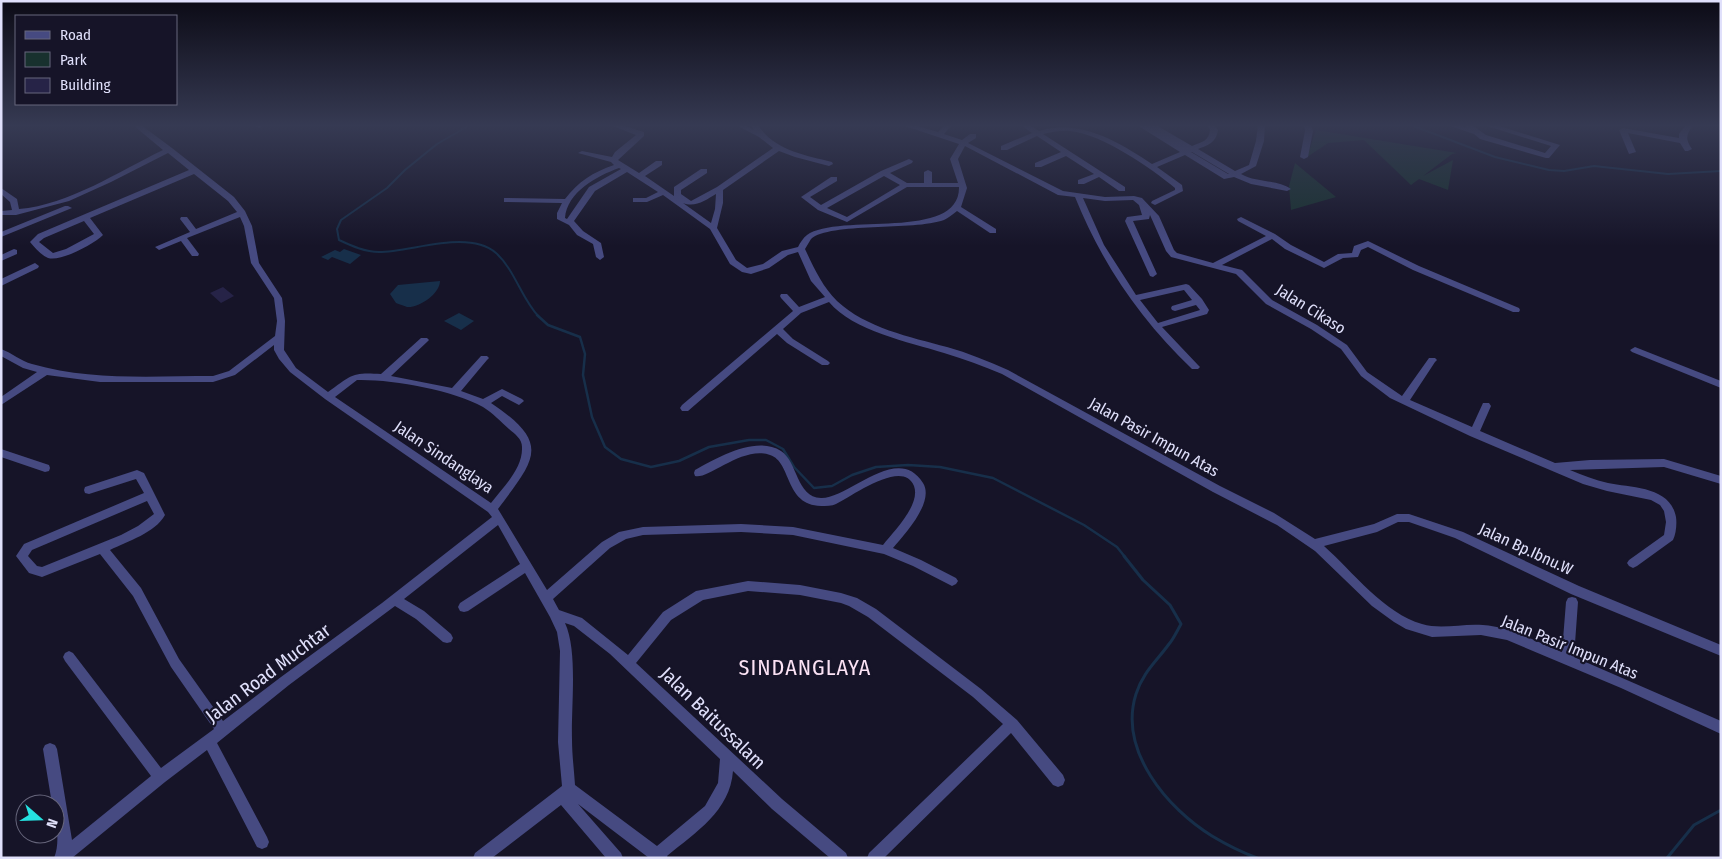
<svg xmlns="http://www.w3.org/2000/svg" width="1722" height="859" font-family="'Fira Sans Condensed',sans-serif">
<rect width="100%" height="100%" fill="#161428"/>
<path fill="#18312e" d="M1316,130L1457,153L1452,154L1423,176L1453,160L1448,190L1419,179L1411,185L1364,140L1328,143L1307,157Z
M1295,163L1336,197L1291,210L1289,186Z"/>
<path fill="#172f4a" d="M344,249L361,255L350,264L332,257L328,260L321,257L335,250L340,252Z
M440,281C440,294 419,308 407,307C404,306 399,304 396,303L390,294L398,285Z
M459,313L474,321L461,330L444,321Z"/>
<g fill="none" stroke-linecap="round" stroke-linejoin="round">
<path stroke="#172f4a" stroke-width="2" d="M470,125L437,144L405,170L387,188L341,220L337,229L339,240C352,246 365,252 379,252C412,252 468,229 496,253C515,270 521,298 539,317
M1411,125L1495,157L1549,170L1564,171L1594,166L1668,174L1721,171"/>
<path stroke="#172f4a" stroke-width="2.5" d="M537,315L548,325L580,337L585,354L583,375L592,417L605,447L621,459L651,467L679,461L709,447L749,440H766L783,449L794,467L814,488L832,486L852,475L876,467L908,465L940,467L993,478L1084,525L1117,547L1125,557"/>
<path stroke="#172f4a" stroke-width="3" d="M1124,556L1143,580L1170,605L1181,624C1177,631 1174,638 1169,644C1156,662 1143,672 1136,694C1118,751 1168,809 1212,836C1227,845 1241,852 1257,858
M1667,858L1694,825L1721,810"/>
</g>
<path fill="#262347" d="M223,287L234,296L221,303L210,293Z"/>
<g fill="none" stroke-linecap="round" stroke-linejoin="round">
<path fill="#464a81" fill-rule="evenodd" d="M133,125H141L172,148L234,197L245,211L252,226L259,263L282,298L285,321L284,350L296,368L328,392C352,375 351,372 381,374L421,338H427L429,340L427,342L391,376L452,388L481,356H487L489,358L487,360L461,391L483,399L502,389L522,399L524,401L519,405L502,396L491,403C552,444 535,459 498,509L547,590L602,542L619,532L643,527L741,524L793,527L883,545C893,532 921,505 914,486C903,458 851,497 836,504C832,506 826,506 821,506C784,505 792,462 770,455C743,445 708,480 695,476L694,473L695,470C717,458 756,435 781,451C798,462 796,497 821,498C848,499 898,442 923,483C935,502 904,535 893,548L921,560L956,578L958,581L956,584L952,586L913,566L884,554L793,535L741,532L643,535L626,539L610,548L553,599L559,610L582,618L628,655L663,612L696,591L748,581L800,585L841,593L857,598L876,609L981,689L1017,720L1063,775L1065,780L1063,785L1058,787L1053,785L1011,733L884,858H867L869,853L1003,724L973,697L868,617L849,606L841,603L800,595L748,591L703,600L671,620L636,663L782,799L846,853L848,858H830L772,809L733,771C730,811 696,832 667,856L668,858H649L578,804L621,853L623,858H606L561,805L492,858H473L475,853L562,786L558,742L560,651L557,632L550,617L525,573L468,611L464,612L460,611L458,607L460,603L520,564L498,525L404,599L424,611L451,634L453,638L451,642L447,643L443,642L416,619L395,606L289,685L217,743L267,837L269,842L267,847L262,849L257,847L207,750L165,782L72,858H54C61,841 55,822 55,804H52L43,749L45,745L50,743L55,745L57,749L72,840L151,776L65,661L63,657L65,653L69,651L73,653L161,768L214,729L171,667L133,596L100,554L42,577L29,573L16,556L24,544L144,493L136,479L89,494L85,493L84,490L85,487L137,470L144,473L165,515C155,533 128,541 110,550L141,588L179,659L223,721L281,677L382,603L492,517L488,512L325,399L290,372L279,359L274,350V345L235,375L213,382H100L47,375L1,405V397L37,372L23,368L1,356V349C12,353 21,361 32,364C90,381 153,376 213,376L229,371L275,336L277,321L274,298L251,263L244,226L240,217L187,238L199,254L198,256H192L181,241L159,250L155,247L190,232L180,219L181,217H187L196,229L237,212L228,201L194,174L90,218L103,235C94,244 61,262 48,258C41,255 35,248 30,242L38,234L189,170L168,153L111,182L69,201L16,215H1V211L12,210L10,202L1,194V188L17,199L19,209C69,205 119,171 163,150ZM84,221L94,234L66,249L53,253L39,242L44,238ZM357,380C391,379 453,390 483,407C493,413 501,422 509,429C515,434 522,439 522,447C523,469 503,487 491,503L335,397ZM147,501L154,514L138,526L121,535L42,567L37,566L28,556L32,550ZM565,623L574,626L610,654L720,759L718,783L705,806L657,846L575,785C574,770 572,754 572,739C571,706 578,651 565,623Z
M254,125H262L263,126L259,128Z
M610,125H621L644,132V136L618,160L639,173L656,161H662V165L645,176L674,196V187L701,169H707V173L681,190V194L691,201L717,187L773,148L759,137L736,125H745L754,130L751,125H758C774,150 804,155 832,162L833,164L829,166L795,157L779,151L723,190V203L717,228L736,260L747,268L763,264L782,251L798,247C800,243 803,238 807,235C839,212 960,242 959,187H907L847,222L818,210L801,197L831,177H837V181L810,197L821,205L881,171L909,159L913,161L912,163L890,173L907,183H924V172L928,170L932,172V183H958L950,159L959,144L902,125H914L938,132L945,125H952L944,134L962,140L970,134H976V138L968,143L1063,191L1105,197L1134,196L1142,198L1159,216L1174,250L1177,253L1213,263L1266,236L1238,221L1237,219L1241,217L1275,234L1291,245L1324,262L1338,254L1352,253L1354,246L1368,241L1419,266L1519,308L1520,310L1519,312H1513L1413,270L1368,247L1361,250L1358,257L1343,258L1324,268L1285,249L1272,239L1222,265L1242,270L1272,300L1317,325L1347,345L1367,372L1402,396L1429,358H1435L1437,360L1435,362L1410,400L1472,427L1483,403H1489L1491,406L1480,431L1555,463L1590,460L1664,459L1721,476V484L1664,467L1570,470C1582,475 1595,480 1608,483C1632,488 1670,486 1676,517C1677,524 1676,534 1673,540L1637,566L1633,568L1629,566L1627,563L1629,560L1664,535L1666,522L1664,511L1660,505L1651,500L1607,491L1583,484L1470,436L1390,398L1361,376L1341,349L1311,329L1266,304L1236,274L1171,257L1166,251L1150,215L1149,219L1133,221L1157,274L1153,277L1150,276L1125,221L1127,217L1142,215L1139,205L1133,200L1105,201L1083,198L1104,245L1136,295L1186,284L1189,285L1202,299L1209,310L1207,314L1162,327L1198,365L1200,367L1198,369H1192C1140,319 1102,264 1075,197L1058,195L965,146L958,159L967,188L961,207L996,229V233H990L957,211C953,214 948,218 944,220C913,231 830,222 811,239C809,242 807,246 805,249C814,268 822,286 837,301C866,328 910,337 947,347C968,353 988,361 1008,370L1220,486L1274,513L1315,539L1374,524L1397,514H1409L1463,532L1579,586L1721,645V656L1571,594L1455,538L1409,522H1398L1377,532L1324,546C1352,571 1385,614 1422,624C1442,630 1463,623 1483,625C1511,627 1537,642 1562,652L1566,602L1568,598L1572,597L1576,598L1578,602L1574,657L1721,721V734L1621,688L1507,640L1481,635L1432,637L1406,629L1394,622L1372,606L1315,551L1277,525L1213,492L1002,374C983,366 964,359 944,353C909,342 853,331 829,302L801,313L783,329L793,339L828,361L830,363L828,365H822L787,343L777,334L688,411H682L680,408L682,405L793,311L781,298L780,296L781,294H787L799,307L825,297L811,281L798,252L788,255L769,268L751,274L742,272L730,264L710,229L663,195L647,202H633V198H646L658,192L627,172L595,191L574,221L583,231L601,243L604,257L600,260L596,257L593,244L577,235L569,225L557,219V213L562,203L504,202V198H507L565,199C578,182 593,172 614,165L611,162L578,153L582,151L612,157L615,152L636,135ZM619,168L621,169L589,187L567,219L565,218C567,192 597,176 619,168ZM884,176L900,185L847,217L827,208ZM716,194L715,209L711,223L683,203C695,208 706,200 716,194ZM1184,290L1192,300L1172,306L1171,308L1172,310L1175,311L1196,305L1200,310L1158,323L1140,300Z
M1021,125H1029L1039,131C1081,119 1117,141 1152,164L1180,152L1137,125H1156L1192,146C1202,142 1209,141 1210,130L1207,125H1214L1218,130C1216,143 1208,145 1198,149L1235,171L1249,165L1256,141L1258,125H1265L1264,141L1256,166L1241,174C1256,183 1277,179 1291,189L1287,191L1251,184L1234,177L1224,179L1185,155L1157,167L1182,185L1183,191L1155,205L1151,203L1152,201L1175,190V188C1151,168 1102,134 1070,131C1061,130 1052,132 1043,134L1125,187V191H1119L1099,177L1084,184H1078V180L1094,174L1066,156L1041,167H1035V163L1061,152L1037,136L1007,150H1001V146L1032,133ZM1191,152H1192L1229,174H1228Z
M1304,125H1311L1313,131L1308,157L1304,159L1300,157L1305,131Z
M1447,125H1459L1466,128L1464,125H1472L1486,135L1545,153L1551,146L1484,125H1496L1560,145L1549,158H1546L1480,139L1474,134Z
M1686,125H1693C1686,135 1685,139 1692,149L1688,151H1685L1680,143L1628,133L1636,152L1629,154L1619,130L1623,128L1679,138V134Z
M65,206H68L72,208L1,237V232Z
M14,249L17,250V254L1,261V255Z
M35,263L39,266L38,268L1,286V279Z
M1635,347L1721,381V388L1632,352L1630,350Z
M1,449L49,465L50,468L49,471L45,472L1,457Z"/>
</g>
<linearGradient id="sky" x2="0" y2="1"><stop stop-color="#0c0b16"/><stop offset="0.51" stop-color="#363a53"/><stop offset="1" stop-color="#363a53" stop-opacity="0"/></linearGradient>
<rect width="1722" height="246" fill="url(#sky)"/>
<g text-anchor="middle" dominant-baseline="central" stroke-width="4.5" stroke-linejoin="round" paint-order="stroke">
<g font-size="16" fill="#e0e0fb" stroke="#161428">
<text transform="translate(1311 309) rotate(32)">Jalan Cikaso</text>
<text transform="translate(1154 437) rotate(29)">Jalan Pasir Impun Atas</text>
<text transform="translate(444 457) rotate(34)">Jalan Sindanglaya</text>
<text transform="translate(1526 549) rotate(25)">Jalan Bp.Ibnu.W</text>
<text transform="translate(1570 647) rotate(22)">Jalan Pasir Impun Atas</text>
</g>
<g font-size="19" fill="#e0e0fb" stroke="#161428">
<text transform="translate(268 673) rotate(-37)">Jalan Road Muchtar</text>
<text transform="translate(713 718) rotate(44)">Jalan Baitussalam</text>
</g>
<g font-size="22" letter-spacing="1" fill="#fbe2f4" stroke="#161428">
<text x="805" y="667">SINDANGLAYA</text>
</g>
</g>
<rect width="1722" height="859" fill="none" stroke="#e0e0fb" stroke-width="5"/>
<rect x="15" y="15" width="162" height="90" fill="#161428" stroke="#67667c"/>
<rect x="25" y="31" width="25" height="8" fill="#464a81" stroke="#67667c"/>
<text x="60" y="40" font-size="15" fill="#e0e0fb">Road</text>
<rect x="25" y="52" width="25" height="15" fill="#18312e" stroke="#67667c"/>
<text x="60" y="65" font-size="15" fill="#e0e0fb">Park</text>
<rect x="25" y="78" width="25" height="15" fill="#262347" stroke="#67667c"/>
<text x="60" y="90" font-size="15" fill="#e0e0fb">Building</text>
<g transform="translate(40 819) rotate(110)"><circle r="24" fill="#161428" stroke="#67667c"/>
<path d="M0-4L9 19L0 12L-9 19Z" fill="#25e1e0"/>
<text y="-8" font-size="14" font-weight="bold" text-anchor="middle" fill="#e0e0fb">N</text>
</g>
</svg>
